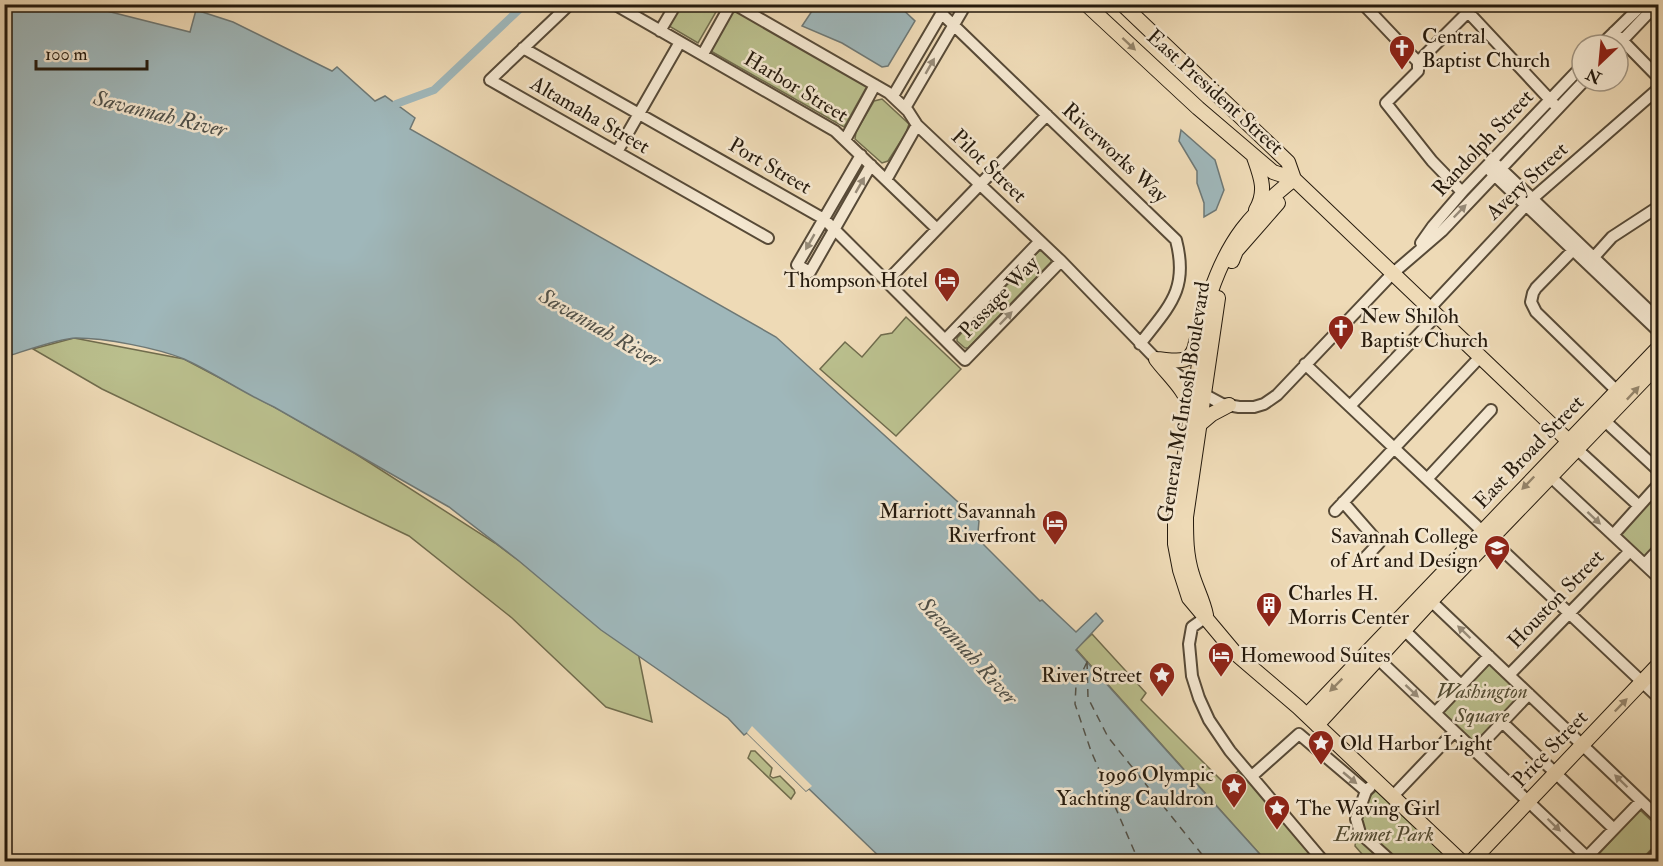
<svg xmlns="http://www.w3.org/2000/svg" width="1663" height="866" font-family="'IM FELL Double Pica',serif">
<rect width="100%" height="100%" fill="#eedab6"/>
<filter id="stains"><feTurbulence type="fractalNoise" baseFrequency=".00333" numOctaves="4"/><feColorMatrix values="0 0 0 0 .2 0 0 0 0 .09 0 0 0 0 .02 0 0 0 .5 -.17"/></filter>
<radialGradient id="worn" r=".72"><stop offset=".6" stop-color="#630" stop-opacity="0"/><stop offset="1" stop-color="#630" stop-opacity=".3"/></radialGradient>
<path fill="#babf8d" stroke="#706c4d" stroke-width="1.5" d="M680,5H720L698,43L669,26Z
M734,10L867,86L844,127L709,50Z
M882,99L909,124L906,133L888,161L882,163L855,139L856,132L874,101Z
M1039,251H1042L1051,259V262L968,348H965L957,341V338Z
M906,317L961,369L896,436L820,369L845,342L862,357L881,335L892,333Z
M74,338L184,359L280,410L356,454L495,543L637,647L652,722L606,707L512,618L409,536L102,389L33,349Z
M1658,491V546L1645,560L1618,534Z
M1092,634L1146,693L1141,700L1225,784L1239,770L1318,861H1266L1076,649Z
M1489,660L1525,694L1476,746L1440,712Z
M751,751H755L772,768L770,776L773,778L780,776L794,790L795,793L791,799L748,758Z
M1376,791L1451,861H1368L1355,846C1358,827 1359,803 1376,791Z
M1640,810L1658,827V842L1640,861H1602L1597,856Z"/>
<path fill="#9fb7ba" stroke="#6e7875" stroke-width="1.5" d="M820,4L898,5L915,21L888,66L882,67L842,43L802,26L812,11Z
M5,5H83L190,32L196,10L233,22L332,71L337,67L375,101L385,96L415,118L410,129L776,337L979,521L978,532L989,534L982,543L1040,601L1042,600L1076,632L1096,613L1103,621L1076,650L1266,861H884L809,789L806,791L747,733L744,735L728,718L601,630L519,561L449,507L274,407C243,393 215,373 184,359C157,348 105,338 76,338C60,338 22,352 5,357Z
M1181,130L1215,160L1224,190L1216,210L1204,217V203L1197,183V171L1179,141Z"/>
<path fill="#eedab6" d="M752,726L812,786L806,791L747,733Z"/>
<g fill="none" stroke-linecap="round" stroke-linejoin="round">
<path stroke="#9fb7ba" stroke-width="8" d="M396,104L434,90L525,4"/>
<path stroke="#50514a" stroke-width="1.5" stroke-dasharray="8 6" stroke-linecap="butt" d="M1087,661L1088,698L1108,737L1208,862
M1087,662L1076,685L1075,704L1091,751L1139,862"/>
<g stroke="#574a37" stroke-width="14">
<path id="minor" d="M570,4L490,80L768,238
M614,4L835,131L937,229
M734,4L889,93L908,111L917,125L1061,261L1156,359L1207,396L1222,404L1239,407H1254L1264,404L1277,395L1392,274L1442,231L1584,81
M1363,4L1418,62
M1476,4L1468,12L1554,104
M942,14L1176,240C1189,290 1169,306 1140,344
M660,31L676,4
M1614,32L1658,77
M1601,45L1643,4
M1618,45L1657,4
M523,48L824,219L965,360L1061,261
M703,54L731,4
M893,96L947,4
M905,108L966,4
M845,140L875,85
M617,152L680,42
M861,155L797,265L810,272L871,165
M1496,164L1658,319
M1491,172L1658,331
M886,180L917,125
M1462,192L1432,161L1386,103L1418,71V62L1468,12
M1421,243L1433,226L1464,190L1582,66
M1578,245L1536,288L1533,293L1531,302L1536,312L1617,391
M1594,257L1612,237L1658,207
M887,281L1047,115
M1429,309L1532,199L1658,89
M945,340L1040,241
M1305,364L1658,697
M1350,406L1436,316
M1606,422L1658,470
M1578,450L1639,506
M1552,478L1658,577
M1427,479L1491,410
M1343,502L1379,543L1362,561
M1335,511L1480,357
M1613,535L1658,485
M1645,564L1658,550
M1431,601L1658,817
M1206,617L1192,627L1189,644L1192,676L1199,698L1209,720L1230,751L1324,862
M1399,625L1461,685
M1374,655L1592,862
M1509,675L1630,551
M1435,713L1489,656
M1502,722L1614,829
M1475,751L1529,694
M1252,776L1299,734L1366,791
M1370,787L1366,791L1356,819L1360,833L1392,862
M1393,796L1454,732
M1587,857L1641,801
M1649,862L1658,852"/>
</g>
<g stroke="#251a0d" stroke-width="16">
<path id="major" d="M1086,4L1198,108L1273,172L1294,179L1578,450
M1122,4L1288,162L1294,179
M1254,157C1261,177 1267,191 1256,210
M1294,179C1250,214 1228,240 1210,294L1175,517V544L1180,570L1189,598L1236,654L1298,707L1462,862
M1232,261L1236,251L1278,203
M1156,359C1175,360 1192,367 1196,342
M1156,359C1167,374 1187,391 1190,409
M1199,425L1212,414L1229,405
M1206,615C1203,600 1196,588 1192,574C1186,555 1186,537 1186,517L1218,298
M1307,715L1658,348
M1317,725L1431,601L1658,365
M1471,862L1658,665"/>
</g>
<use href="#minor" stroke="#f4e7d0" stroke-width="10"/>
<use href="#major" stroke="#eedab6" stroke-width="14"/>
</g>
<defs><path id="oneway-solid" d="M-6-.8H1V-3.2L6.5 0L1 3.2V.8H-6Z" transform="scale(1.5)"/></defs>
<g fill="#94846a">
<use href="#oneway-solid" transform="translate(1129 44) rotate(43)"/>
<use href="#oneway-solid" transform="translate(1633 393) rotate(-47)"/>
<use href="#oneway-solid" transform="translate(1528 483) rotate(134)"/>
<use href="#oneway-solid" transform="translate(1336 685) rotate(135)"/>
<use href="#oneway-solid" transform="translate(1621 705) rotate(-46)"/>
</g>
<g fill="#978b78">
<use href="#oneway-solid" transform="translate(930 66) rotate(-60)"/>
<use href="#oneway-solid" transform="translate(860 185) rotate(-60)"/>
<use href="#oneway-solid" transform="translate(1460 211) rotate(-46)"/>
<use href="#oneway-solid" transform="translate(810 242) rotate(120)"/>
<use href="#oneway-solid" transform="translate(1006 318) rotate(-46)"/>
<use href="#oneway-solid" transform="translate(1594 518) rotate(43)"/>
<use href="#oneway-solid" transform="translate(1464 632) rotate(-136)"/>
<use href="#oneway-solid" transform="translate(1412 691) rotate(43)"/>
<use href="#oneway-solid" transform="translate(1350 778) rotate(40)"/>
<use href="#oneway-solid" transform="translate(1621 781) rotate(-136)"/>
<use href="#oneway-solid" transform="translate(1554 825) rotate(44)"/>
</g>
<defs>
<g id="church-pin" transform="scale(1.35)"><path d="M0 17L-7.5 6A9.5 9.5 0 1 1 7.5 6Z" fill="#8f2418" stroke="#f4e7d0"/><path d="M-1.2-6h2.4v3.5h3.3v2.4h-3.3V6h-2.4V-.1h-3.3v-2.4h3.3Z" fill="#fff"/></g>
<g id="hotel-pin" transform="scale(1.35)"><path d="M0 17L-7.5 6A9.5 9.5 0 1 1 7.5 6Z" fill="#8f2418" stroke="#f4e7d0"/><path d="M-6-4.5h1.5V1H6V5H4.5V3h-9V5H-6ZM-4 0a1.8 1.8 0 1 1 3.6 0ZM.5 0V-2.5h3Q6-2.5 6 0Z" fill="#fff"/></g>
<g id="university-pin" transform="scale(1.35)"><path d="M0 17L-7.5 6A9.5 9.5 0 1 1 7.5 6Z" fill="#8f2418" stroke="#f4e7d0"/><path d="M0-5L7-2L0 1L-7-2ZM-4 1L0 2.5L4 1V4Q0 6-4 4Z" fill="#fff"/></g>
<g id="building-pin" transform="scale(1.35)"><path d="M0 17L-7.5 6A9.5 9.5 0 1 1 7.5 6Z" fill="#8f2418" stroke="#f4e7d0"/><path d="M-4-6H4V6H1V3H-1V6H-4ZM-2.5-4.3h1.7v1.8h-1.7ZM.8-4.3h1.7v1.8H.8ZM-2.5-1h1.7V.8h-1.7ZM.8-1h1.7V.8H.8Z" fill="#fff"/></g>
<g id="sight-pin" transform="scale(1.35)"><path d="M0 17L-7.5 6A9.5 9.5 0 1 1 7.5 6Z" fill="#8f2418" stroke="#f4e7d0"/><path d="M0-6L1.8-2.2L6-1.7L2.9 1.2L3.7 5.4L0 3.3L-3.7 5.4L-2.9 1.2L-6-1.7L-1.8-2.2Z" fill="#fff"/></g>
</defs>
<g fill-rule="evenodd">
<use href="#church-pin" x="1402" y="48"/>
<use href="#hotel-pin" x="947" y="280"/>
<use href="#church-pin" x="1341" y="328"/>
<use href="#hotel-pin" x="1055" y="523"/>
<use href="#university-pin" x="1497" y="548"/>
<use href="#building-pin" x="1269" y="605"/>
<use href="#hotel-pin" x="1221" y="655"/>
<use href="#sight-pin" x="1162" y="675"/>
<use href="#sight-pin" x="1321" y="743"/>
<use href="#sight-pin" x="1234" y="786"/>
<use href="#sight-pin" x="1277" y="808"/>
</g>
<g text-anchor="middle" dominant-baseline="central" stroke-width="5" stroke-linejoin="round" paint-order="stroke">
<g font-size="21" fill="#251a0d" stroke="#f4e7d0" text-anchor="start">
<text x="1422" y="36">Central<tspan x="1422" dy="24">Baptist Church</tspan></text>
<text x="928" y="280" text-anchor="end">Thompson Hotel</text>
<text x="1360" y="316">New Shiloh<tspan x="1360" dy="24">Baptist Church</tspan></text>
<text x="1036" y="511" text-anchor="end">Marriott Savannah<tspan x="1036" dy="24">Riverfront</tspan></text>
<text x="1478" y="536" text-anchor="end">Savannah College<tspan x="1478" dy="24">of Art and Design</tspan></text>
<text x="1288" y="593">Charles H.<tspan x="1288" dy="24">Morris Center</tspan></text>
<text x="1240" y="655">Homewood Suites</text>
<text x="1142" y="675" text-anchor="end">River Street</text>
<text x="1340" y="743">Old Harbor Light</text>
<text x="1214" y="774" text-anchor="end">1996 Olympic<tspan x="1214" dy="24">Yachting Cauldron</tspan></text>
<text x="1296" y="808">The Waving Girl</text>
</g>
<g font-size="21" fill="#251a0d" stroke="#f4e7d0">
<text transform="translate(796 87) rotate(31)">Harbor Street</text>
<text transform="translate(1215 92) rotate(42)">East President Street</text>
<text transform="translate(590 115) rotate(30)">Altamaha Street</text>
<text transform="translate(1483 143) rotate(-47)">Randolph Street</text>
<text transform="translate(1115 153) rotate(43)">Riverworks Way</text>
<text transform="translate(770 166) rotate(30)">Port Street</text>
<text transform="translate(989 166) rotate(44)">Pilot Street</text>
<text transform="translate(1527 181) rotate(-43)">Avery Street</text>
<text transform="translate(999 297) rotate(-46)">Passage Way</text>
<text transform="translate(1184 402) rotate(-81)">General McIntosh Boulevard</text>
<text transform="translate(1529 452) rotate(-46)">East Broad Street</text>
<text transform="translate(1556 599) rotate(-46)">Houston Street</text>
<text transform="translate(1550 749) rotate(-46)">Price Street</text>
</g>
<g font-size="21" font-style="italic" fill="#524c33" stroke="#f4e7d0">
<text x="1482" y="691">Washington<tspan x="1482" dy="24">Square</tspan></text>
<text x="1384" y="834">Emmet Park</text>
</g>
<g font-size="22" font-style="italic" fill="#50514a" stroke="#f4e7d0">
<text transform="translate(160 114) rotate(14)">Savannah River</text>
<text transform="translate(600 328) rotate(30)">Savannah River</text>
<text transform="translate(968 651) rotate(48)">Savannah River</text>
</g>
</g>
<rect width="1663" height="866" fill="none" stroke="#eedab6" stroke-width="24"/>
<rect x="6" y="6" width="1651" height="854" fill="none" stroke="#251a0d" stroke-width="3"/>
<rect x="12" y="12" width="1639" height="842" fill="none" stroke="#251a0d" stroke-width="1.5"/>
<g transform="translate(1600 63) rotate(206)"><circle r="28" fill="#f4e7d0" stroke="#a19582" stroke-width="1.5"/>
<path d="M0-4.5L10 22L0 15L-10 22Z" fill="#8f2418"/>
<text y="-9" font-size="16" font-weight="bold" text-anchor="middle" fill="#251a0d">N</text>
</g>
<path d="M36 60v9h111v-9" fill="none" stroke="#251a0d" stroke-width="3"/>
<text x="45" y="60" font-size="18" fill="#251a0d" stroke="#f4e7d0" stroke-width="4.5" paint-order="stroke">100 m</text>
<rect width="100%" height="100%" filter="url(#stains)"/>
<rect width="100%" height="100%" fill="url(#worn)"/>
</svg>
